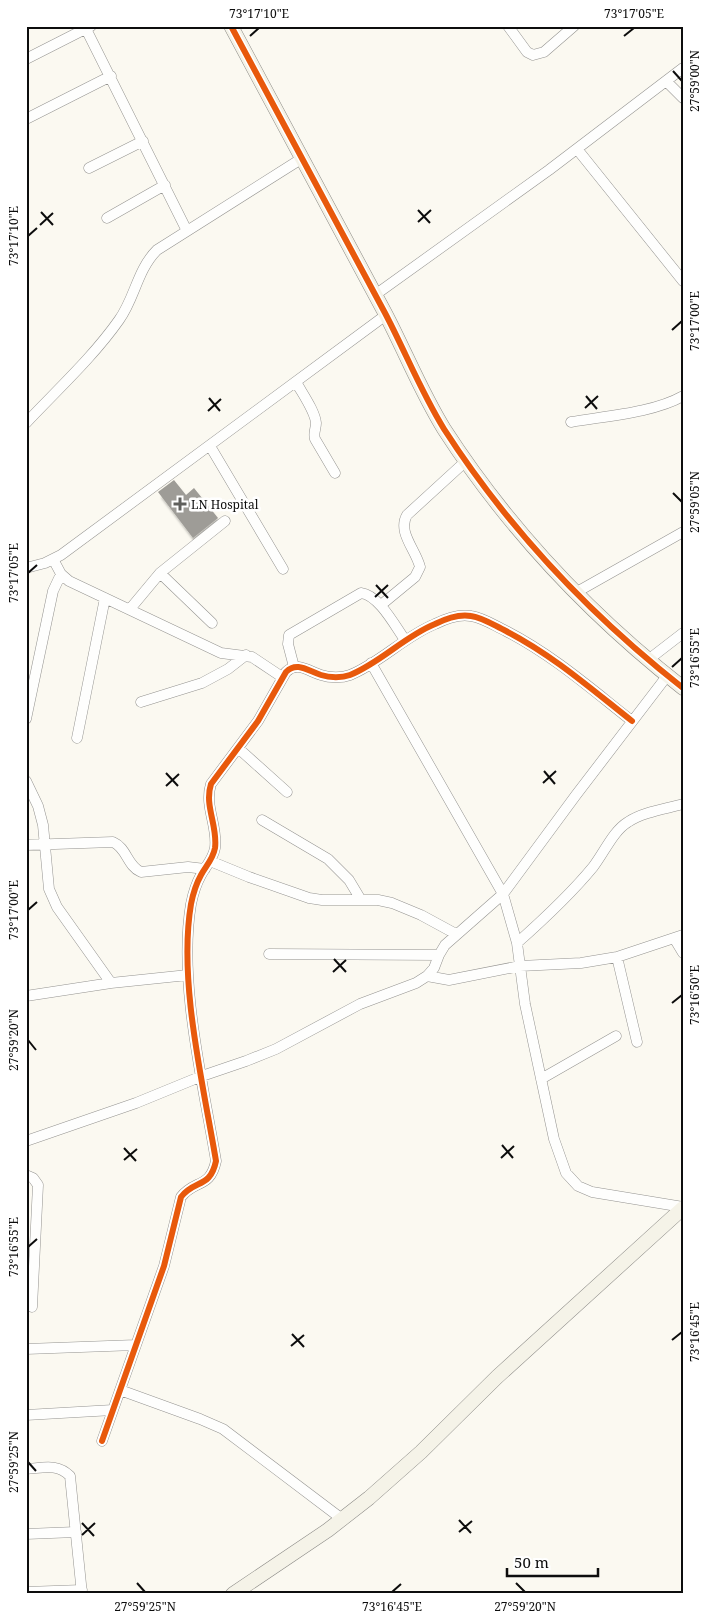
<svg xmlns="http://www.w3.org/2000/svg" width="709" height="1620" font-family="'Noto Serif',serif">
<defs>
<filter id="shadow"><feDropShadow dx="3" dy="5.5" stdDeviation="1" flood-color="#0004"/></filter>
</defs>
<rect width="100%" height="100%" fill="#fbf9f1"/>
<path fill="#9e9c97" filter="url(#shadow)" d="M174,480L186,495L194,488L218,518L193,538L158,492Z"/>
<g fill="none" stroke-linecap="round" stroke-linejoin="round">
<g stroke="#949390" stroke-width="11">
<path id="street" d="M508,26L527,52L533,55L544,52L574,26
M86,29L187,231
M26,59L91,26
M666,81L683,98
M28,118L111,76
M577,149L683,281
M89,168L143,141
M107,218L165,185
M375,295L549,170L683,68
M296,382C302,393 315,411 316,423C316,429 313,433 315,439L335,473
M571,422C605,416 653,413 683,396
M26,423C57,390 93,357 119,320C135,298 137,270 157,250L301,159
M210,446L283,569
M53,559L61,574L69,581L221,653L252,657L282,677
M26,568L45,563L61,555L386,315
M160,573L212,623
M575,593L683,532
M381,605L415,577L420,567C416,550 397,532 407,515L466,461
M130,609L160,573L225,521
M648,660L683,633
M371,663L503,894L517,943L525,1004L554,1139L566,1173L578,1186L592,1192L683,1207
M294,667L288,644L289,635L361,593C379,595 395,626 405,640
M141,702L202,683L228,669L246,655
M26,719L53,591L61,574
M77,738L105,598
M238,748L287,792
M26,781L38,806L43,825L49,889L57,907L111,983
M262,820L328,859L349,880L361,900
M26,845L113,842C127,848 127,866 141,872L188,867L205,869
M210,861L249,877L309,898L322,900H378L392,903L421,915L456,934
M674,938L683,953
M517,943C544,919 570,895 593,867C604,853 613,831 628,822C643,812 665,809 683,804
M269,954L439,955
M617,957L637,1042
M427,976L449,980L520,966L581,963L617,957L683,935
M26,996L111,983L188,975
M541,1079L616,1036
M26,1141L136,1103L202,1076L246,1061L276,1049L360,1004L416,983L427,976L434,968L439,955L445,945L503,894L576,795L667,676
M26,1175L33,1178L38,1185L32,1307
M26,1349L136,1345
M120,1390L200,1419L223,1429L342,1519
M26,1415L113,1410
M102,1441L164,1266L181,1197C195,1179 210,1189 216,1161C203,1083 178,981 191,904C193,894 196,884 201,875C206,866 213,859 215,848C218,826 204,806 211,784L258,721L286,672C297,661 308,671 321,675C330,678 342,678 350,675C380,663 405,636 435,624C445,619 460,614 471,616C484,618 495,626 506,631C554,656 590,688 632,721
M26,1469C43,1468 57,1463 70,1476L82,1594
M26,1534L76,1532
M26,1592L82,1590"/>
</g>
<g stroke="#8b8a86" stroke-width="15">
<path id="secondary" d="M231,26C283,121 333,218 385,313C405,351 421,392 444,429C508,528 590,615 683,688
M233,1594L328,1530L369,1498L421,1452L497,1377L683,1208"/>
</g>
<use href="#street" stroke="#fefefd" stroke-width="10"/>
<use href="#secondary" stroke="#f5f3e8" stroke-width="14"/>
<g stroke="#fff" stroke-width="9">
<path id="cycleway" d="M231,26C283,121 333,218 385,313C405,351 421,392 444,429C508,528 590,615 683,688
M102,1441L164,1266L181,1197C195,1179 210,1189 216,1161C203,1083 178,981 191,904C193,894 196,884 201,875C206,866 213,859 215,848C218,826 204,806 211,784L258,721L286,672C297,661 308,671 321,675C330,678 342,678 350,675C380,663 405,636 435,624C445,619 460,614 471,616C484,618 495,626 506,631C554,656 590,688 632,721"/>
</g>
<use href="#cycleway" stroke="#e8590c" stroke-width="6"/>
</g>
<path fill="none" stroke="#0d0d0d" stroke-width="2" d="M250,36L259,28M624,36L634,28M673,71L682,81M418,210L430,223M41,212L53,225M418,222L431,210M40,225L53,213M28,236L37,228M672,330L682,321M586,396L597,409M209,398L220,411M585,408L598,396M208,411L221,399M673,493L682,502M28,573L37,565M376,585L388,598M375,597L388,585M672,667L682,658M544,771L555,784M166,773L178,786M543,783L556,771M166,786L179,774M28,910L37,902M334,959L346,972M333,972L346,960M672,1003L682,995M28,1040L36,1050M502,1145L513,1158M124,1148L136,1161M501,1158L514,1146M124,1160L137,1149M28,1247L37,1239M292,1334L304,1347M672,1340L682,1332M291,1346L304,1335M28,1462L36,1471M459,1520L471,1533M82,1523L94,1536M459,1532L472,1521M82,1535L95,1523M137,1583L145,1592M516,1583L525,1592M392,1592L401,1584"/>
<path fill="#60605d" stroke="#fff" stroke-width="2" d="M177.5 496.5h5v5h5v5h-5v5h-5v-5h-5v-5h5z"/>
<g text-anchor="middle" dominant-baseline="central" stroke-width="5" stroke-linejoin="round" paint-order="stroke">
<g font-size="12" fill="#0d0d0d" stroke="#fff" text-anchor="start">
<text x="191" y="504">LN Hospital</text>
</g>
</g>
<rect width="709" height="1620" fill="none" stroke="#ffffff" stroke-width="55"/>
<path d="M507 1568v8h91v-8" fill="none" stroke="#0d0d0d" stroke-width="2.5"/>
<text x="514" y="1568" font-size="15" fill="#0d0d0d" stroke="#ffffff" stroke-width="4" paint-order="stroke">50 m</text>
<rect x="28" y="28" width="654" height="1564" fill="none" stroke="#0d0d0d" stroke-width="2"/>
<g font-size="12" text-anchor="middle" fill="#0d0d0d">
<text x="259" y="18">73°17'10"E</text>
<text x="634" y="18">73°17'05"E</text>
<text transform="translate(695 81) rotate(-90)" y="4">27°59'00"N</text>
<text transform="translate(14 236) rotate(-90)" y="4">73°17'10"E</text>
<text transform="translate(695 321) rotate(-90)" y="4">73°17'00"E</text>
<text transform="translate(695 502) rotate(-90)" y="4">27°59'05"N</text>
<text transform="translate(14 573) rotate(-90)" y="4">73°17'05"E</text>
<text transform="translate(695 658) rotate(-90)" y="4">73°16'55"E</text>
<text transform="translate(14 910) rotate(-90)" y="4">73°17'00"E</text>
<text transform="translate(695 995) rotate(-90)" y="4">73°16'50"E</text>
<text transform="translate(14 1040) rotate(-90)" y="4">27°59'20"N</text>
<text transform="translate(14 1247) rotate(-90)" y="4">73°16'55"E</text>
<text transform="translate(695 1332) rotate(-90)" y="4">73°16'45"E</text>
<text transform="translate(14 1462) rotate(-90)" y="4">27°59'25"N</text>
<text x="145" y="1611">27°59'25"N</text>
<text x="392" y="1611">73°16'45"E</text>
<text x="525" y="1611">27°59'20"N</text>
</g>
</svg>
